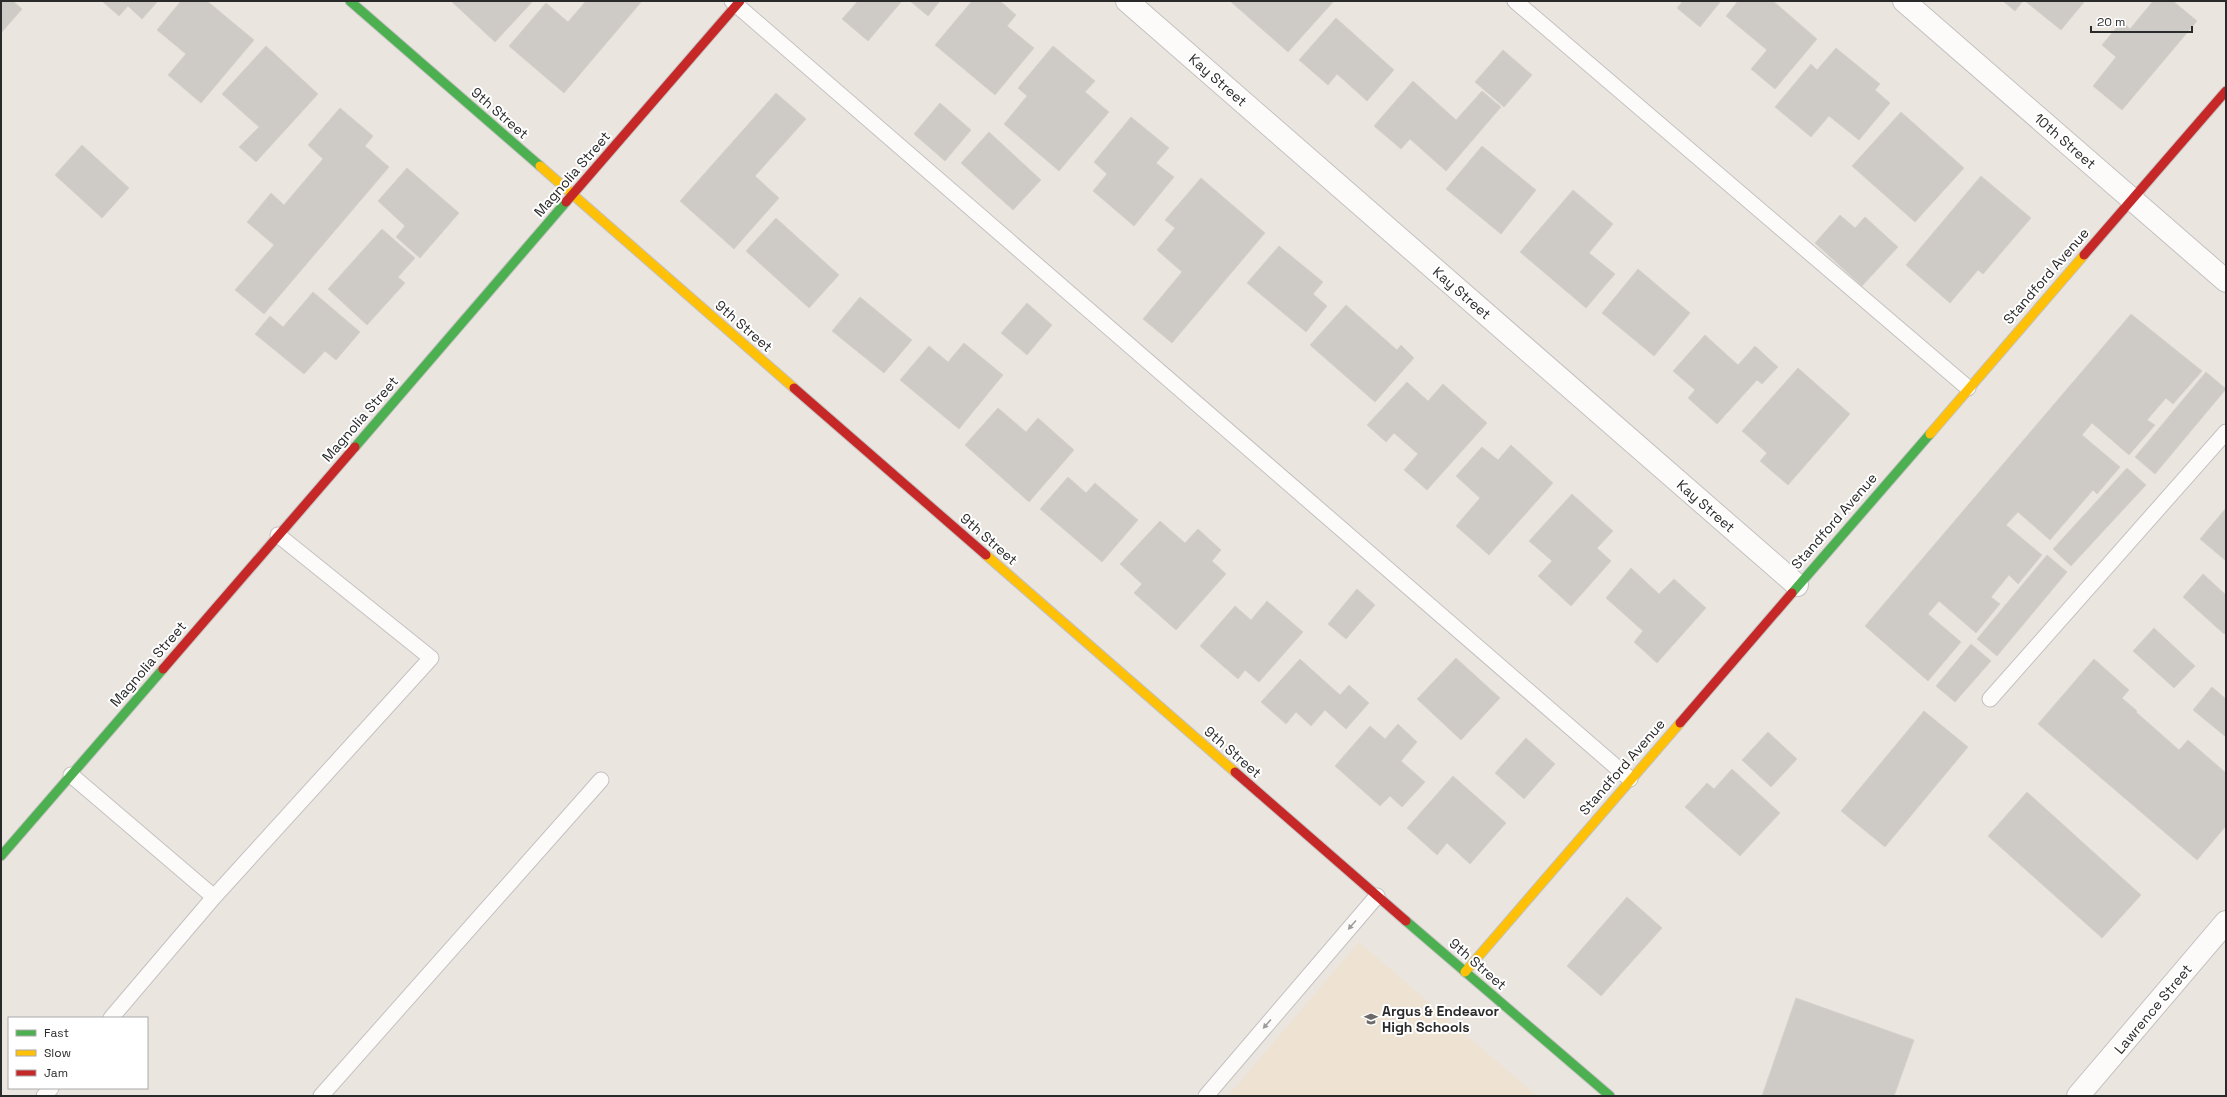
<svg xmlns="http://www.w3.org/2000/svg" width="2227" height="1097" font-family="'Space Grotesk',sans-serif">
<rect width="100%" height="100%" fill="#eae5df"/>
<path fill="#eee3d2" d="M1359,942L1537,1096H1228Z"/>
<path fill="#cecbc6" stroke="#d5d1cb" d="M1,1H13L22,9L1,33Z
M102,1H158L142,19L128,6L119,16Z
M181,1H207L254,40L201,103L168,75L186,54L157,30Z
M451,1H533L495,42Z
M586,1H642L564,93L509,46L546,3L568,22Z
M858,1H902L868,41L842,19Z
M910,1H940L928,16Z
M972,1H1000L1016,15L1007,26L1034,48L995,95L935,45Z
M1230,1H1334L1288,52Z
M1683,1H1721L1700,27L1677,8Z
M1738,1H1773L1817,39L1775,89L1751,69L1767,50L1726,16Z
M2003,1H2023L2015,11Z
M2025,1H2085L2061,30Z
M2153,1H2173L2197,21L2122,110L2093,86L2116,57L2102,45L2122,21L2130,29Z
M1336,18L1394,70L1367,101L1337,74L1328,85L1299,60Z
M266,46L318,94L256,162L239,147L259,127L222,94Z
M1053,46L1095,81L1085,92L1109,112L1059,171L1004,124L1027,96L1018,88Z
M1836,48L1880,84L1875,90L1890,103L1859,140L1829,116L1811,137L1775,107L1811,64L1817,70Z
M1503,50L1532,75L1504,107L1475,82Z
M1413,81L1456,120L1482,91L1501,107L1446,171L1410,139L1401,149L1374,126Z
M776,93L806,119L755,176L779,198L734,249L680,201Z
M940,103L971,130L945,161L914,134Z
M340,108L373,136L365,146L389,167L264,314L235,290L274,245L247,222L271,193L284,205L323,159L308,145Z
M1901,112L1964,168L1915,222L1852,166Z
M1131,117L1169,148L1156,163L1174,177L1134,226L1093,191L1107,174L1094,162Z
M989,132L1041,180L1013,210L961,163Z
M82,145L129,188L102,218L55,175Z
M1482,146L1536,190L1501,234L1446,189Z
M407,168L459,213L420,258L396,237L405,226L378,201Z
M1981,176L2031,218L1983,274L1978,270L1950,303L1906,265Z
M1201,178L1265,233L1172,343L1143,319L1182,272L1157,250L1175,228L1165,220Z
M1573,190L1613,224L1589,253L1615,274L1586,308L1520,252Z
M1840,215L1855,228L1865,217L1898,247L1862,286L1815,243Z
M776,218L839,275L809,308L746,251Z
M382,229L415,258L398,277L405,283L367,325L328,289Z
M1279,246L1323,282L1313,294L1327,306L1306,332L1247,283Z
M1638,269L1690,313L1654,356L1602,313Z
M313,292L360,332L336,360L325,351L304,374L255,334L270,316L283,327Z
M860,297L912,340L884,373L832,331Z
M1027,303L1052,325L1027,355L1001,333Z
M1346,305L1397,350L1401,345L1414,358L1375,402L1310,345Z
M2131,314L2202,371L2173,404L2166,398L2147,420L2155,425L2129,455L2092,423L2082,435L2120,467L2097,494L2093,490L2050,540L2018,512L2006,525L2042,555L2018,584L2009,575L1991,597L2000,604L1976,633L1939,601L1928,614L1961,642L1928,681L1865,626Z
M1705,335L1738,365L1755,346L1778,367L1762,384L1757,380L1717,424L1688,398L1695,390L1673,371Z
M964,343L1003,375L959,429L900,380L929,346L948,362Z
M1798,368L1850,414L1788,485L1760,461L1767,453L1742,431Z
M2206,372L2226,389L2155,474L2135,457Z
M1407,382L1428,401L1443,384L1487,423L1427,490L1404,470L1418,454L1394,433L1386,442L1367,425Z
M998,408L1026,432L1038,418L1074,450L1029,502L965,445Z
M1511,445L1553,483L1489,555L1456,526L1480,498L1456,476L1482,447L1498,460Z
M2127,468L2146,485L2071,566L2053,549Z
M1068,477L1086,493L1095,483L1138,520L1102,562L1040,509Z
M1572,494L1613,531L1597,548L1611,561L1571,606L1538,576L1552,561L1529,541Z
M2226,508V561L2200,539Z
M1160,521L1185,543L1198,529L1221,550L1212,561L1226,574L1176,630L1134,593L1142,584L1120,564Z
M2047,555L2067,572L1997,656L1977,639Z
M1631,568L1659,594L1674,579L1706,608L1657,663L1634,642L1643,631L1606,598Z
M2203,574L2226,595V632L2224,634L2183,597Z
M1357,589L1375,605L1346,639L1328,624Z
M1267,601L1303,632L1259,682L1245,670L1238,679L1200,646L1235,606L1251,620Z
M2154,628L2195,666L2174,688L2133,651Z
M1971,644L1991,661L1955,702L1936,686Z
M1456,658L1500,698L1461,740L1417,699Z
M1300,659L1340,695L1349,685L1369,703L1346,729L1325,710L1311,726L1296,712L1286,724L1261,702Z
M2094,659L2129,690L2122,698L2137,711L2136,712L2179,750L2188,740L2226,773V826L2197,860L2038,724Z
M2212,687L2226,699V737L2193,710Z
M1924,711L1968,747L1885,847L1841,811Z
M1398,724L1417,742L1401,761L1425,782L1402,807L1390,796L1380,806L1335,766L1370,726L1385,739Z
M1768,732L1797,759L1771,787L1742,760Z
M1526,738L1555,764L1524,799L1495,773Z
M1732,769L1780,813L1740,856L1685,807L1707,783L1714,789Z
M1453,776L1506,823L1470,864L1447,843L1437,855L1407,828Z
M2027,792L2141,895L2102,938L1988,836Z
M1627,897L1662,928L1601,996L1567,966Z
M1796,998L1914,1040L1894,1096H1762Z"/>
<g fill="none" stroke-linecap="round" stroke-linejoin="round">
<g stroke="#c3c1c1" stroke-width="17">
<path id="lane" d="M732,1L1630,779
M1515,1L1968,388
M1990,699L2226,432
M71,775L214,897L431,658L278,535
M111,1018L214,897
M44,1096L51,1088
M321,1096L601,780
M1206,1096L1377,896"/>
</g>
<g stroke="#c3c1c1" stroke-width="24">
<path id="street" d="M1127,1L1797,585
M1904,1L2226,281
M2078,1096L2226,922"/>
</g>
<g stroke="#c3c1c1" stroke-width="11">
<path id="fast" d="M350,1L540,166
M355,447L566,202
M1792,593L1930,434
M1,856L163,669
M1406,921L1610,1096"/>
</g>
<g stroke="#c3c1c1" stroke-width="11">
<path id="slow" d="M540,166L794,388
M1930,434L2084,255
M986,555L1235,772
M1465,972L1680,723"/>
</g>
<g stroke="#c3c1c1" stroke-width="11">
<path id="jam" d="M566,202L740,1
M2084,255L2226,91
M794,388L986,555
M163,669L355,447
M1680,723L1792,593
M1235,772L1406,921"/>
</g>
<use href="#lane" stroke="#fcfbfa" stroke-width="15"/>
<use href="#street" stroke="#fcfbfa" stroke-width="22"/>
<use href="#fast" stroke="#4caf50" stroke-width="9"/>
<use href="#slow" stroke="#ffc107" stroke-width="9"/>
<use href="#jam" stroke="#c62828" stroke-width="9"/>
</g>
<defs><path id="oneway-solid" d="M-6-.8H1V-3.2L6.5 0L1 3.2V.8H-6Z"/></defs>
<g fill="#9e9d9c">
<use href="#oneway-solid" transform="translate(1352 925) rotate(131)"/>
<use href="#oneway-solid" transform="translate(1267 1024) rotate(131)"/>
</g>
<defs>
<g id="school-bare" transform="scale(1.08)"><path d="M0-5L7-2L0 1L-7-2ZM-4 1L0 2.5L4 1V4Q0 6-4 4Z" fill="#6d6b69" stroke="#fff" stroke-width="2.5" paint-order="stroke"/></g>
</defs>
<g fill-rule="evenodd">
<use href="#school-bare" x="1371" y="1019"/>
</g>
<g text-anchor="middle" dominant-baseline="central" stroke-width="4" stroke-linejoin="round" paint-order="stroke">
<g font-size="14" fill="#2a2a2a" stroke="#fff">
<text transform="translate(1218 80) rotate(41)">Kay Street</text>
<text transform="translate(500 113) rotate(41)">9th Street</text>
<text transform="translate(2065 141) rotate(41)">10th Street</text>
<text transform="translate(572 174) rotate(-49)">Magnolia Street</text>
<text transform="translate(2046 276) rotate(-49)">Standford Avenue</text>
<text transform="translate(1462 293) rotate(41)">Kay Street</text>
<text transform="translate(744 326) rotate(41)">9th Street</text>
<text transform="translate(360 419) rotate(-49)">Magnolia Street</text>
<text transform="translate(1706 506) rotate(41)">Kay Street</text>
<text transform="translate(1834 521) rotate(-49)">Standford Avenue</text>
<text transform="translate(989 539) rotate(41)">9th Street</text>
<text transform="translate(148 664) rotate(-49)">Magnolia Street</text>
<text transform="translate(1233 752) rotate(41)">9th Street</text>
<text transform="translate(1622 767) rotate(-49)">Standford Avenue</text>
<text transform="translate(1478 964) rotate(41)">9th Street</text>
<text transform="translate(2153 1009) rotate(-50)">Lawrence Street</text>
</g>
<g font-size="14" font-weight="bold" fill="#2a2a2a" stroke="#fff" text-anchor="start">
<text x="1382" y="1011">Argus &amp; Endeavor<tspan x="1382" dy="16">High Schools</tspan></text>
</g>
</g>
<rect width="2227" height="1097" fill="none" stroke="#2a2a2a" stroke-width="4"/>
<rect x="8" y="1017" width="140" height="72" fill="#ffffff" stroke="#aaaaaa"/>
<rect x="16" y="1030" width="20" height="6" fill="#4caf50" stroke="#aaaaaa"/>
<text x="44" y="1037" font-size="12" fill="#2a2a2a">Fast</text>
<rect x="16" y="1050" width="20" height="6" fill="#ffc107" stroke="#aaaaaa"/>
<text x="44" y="1057" font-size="12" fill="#2a2a2a">Slow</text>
<rect x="16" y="1070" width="20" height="6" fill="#c62828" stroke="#aaaaaa"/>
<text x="44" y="1077" font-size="12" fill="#2a2a2a">Jam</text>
<path d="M2091 26v6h101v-6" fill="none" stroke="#2a2a2a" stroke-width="2"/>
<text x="2097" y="26" font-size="12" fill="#2a2a2a" stroke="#ffffff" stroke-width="3" paint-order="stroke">20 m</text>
</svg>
